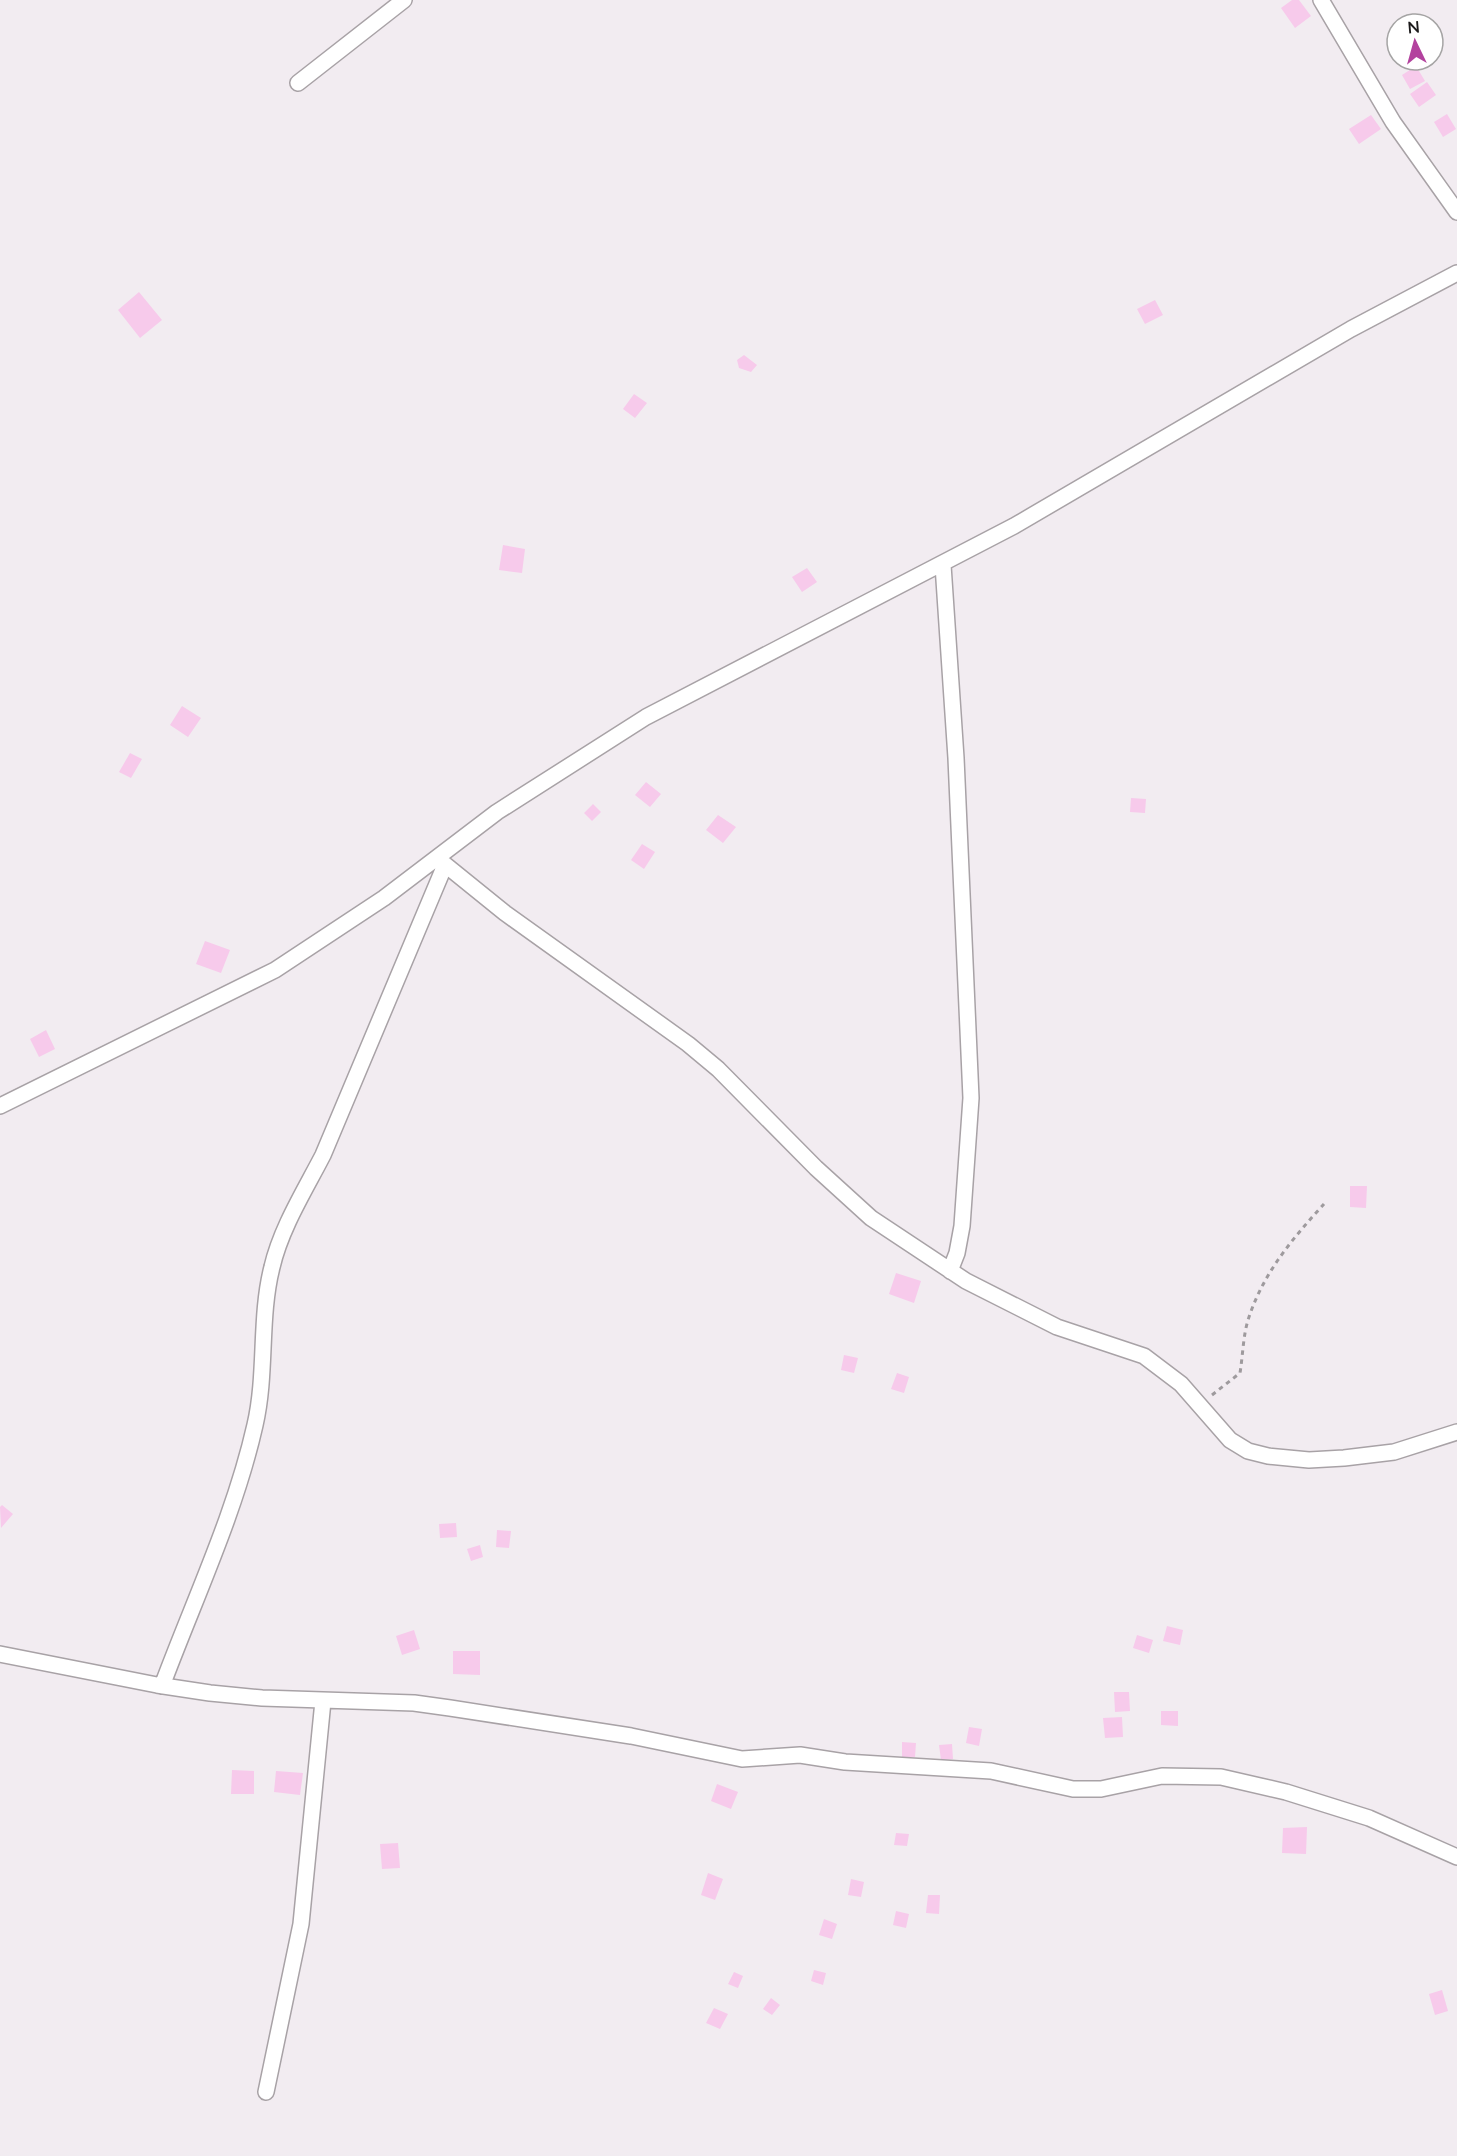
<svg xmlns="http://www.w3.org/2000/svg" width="1457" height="2156" font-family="Lato,sans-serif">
<rect width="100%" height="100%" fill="#f2ecf1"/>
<path fill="#f7caeb" d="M1292,0H1299L1311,16L1295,28L1281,8Z
M1416,66L1425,81L1410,89L1402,75Z
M1427,82L1436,95L1419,107L1410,94Z
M1447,114L1456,129L1443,137L1434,122Z
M1371,115L1381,129L1359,144L1349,129Z
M139,292L162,320L140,338L118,310Z
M1155,300L1163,315L1145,324L1137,309Z
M744,355L757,365L751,372L739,368L737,360Z
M634,394L647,403L635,418L623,409Z
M503,545L525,549L522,573L499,570Z
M807,568L817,582L802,592L792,577Z
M182,706L201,718L188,737L170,725Z
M130,753L142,759L131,778L119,772Z
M646,782L661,794L650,807L635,795Z
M1131,798L1146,799L1145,813L1130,812Z
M593,804L601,812L592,821L584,813Z
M718,815L736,827L723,843L706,830Z
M642,844L655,852L644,869L631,860Z
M205,941L230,950L221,973L196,964Z
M46,1030L55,1049L39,1057L30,1039Z
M1350,1186H1367L1366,1208L1350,1207Z
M896,1273L921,1281L914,1303L889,1294Z
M844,1355L858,1358L854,1373L841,1370Z
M897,1373L909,1377L904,1393L891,1389Z
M2,1505L13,1514L1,1528L0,1507Z
M456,1523L457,1537L440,1538L439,1524Z
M497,1530L511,1531L509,1548L496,1547Z
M480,1545L483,1557L471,1561L467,1549Z
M1167,1626L1183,1630L1180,1645L1163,1641Z
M414,1630L420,1649L402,1655L396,1636Z
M1137,1635L1153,1640L1149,1653L1133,1648Z
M453,1651H480V1675L453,1674Z
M1114,1692H1129L1130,1711L1115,1712Z
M1161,1711H1178V1726L1161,1725Z
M1122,1717L1123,1737L1105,1738L1103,1718Z
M969,1727L982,1729L979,1746L966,1743Z
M902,1742L916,1743L915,1757H902Z
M952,1744L953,1759L941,1760L939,1745Z
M232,1770L254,1771V1794H231Z
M276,1771L303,1773L300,1795L274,1792Z
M717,1784L738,1792L731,1809L711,1801Z
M1307,1827L1306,1854L1282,1853L1283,1828Z
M896,1833L909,1834L907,1846L894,1845Z
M398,1843L400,1868L382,1869L380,1844Z
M708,1873L723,1879L715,1900L701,1895Z
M851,1879L864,1882L861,1897L848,1895Z
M928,1895H940L939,1914L926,1913Z
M896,1911L909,1914L906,1928L893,1925Z
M824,1919L837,1924L832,1939L819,1935Z
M814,1970L826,1973L823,1985L811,1981Z
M734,1972L743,1976L738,1988L728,1984Z
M1442,1990L1448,2011L1435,2015L1429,1994Z
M771,1998L780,2005L772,2015L763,2009Z
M714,2008L728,2014L720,2029L706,2023Z"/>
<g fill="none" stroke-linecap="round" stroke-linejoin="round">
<g stroke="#a8a2a6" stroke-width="18">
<path id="street" d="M1321,0L1393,122L1457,212
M298,83L404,0
M943,565L956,758L971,1098L962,1226L957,1253L950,1271
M437,858L505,913L688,1044L718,1069L816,1168L871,1218L966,1281L1057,1327L1144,1356L1181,1384L1230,1440L1248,1451L1268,1456L1309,1460L1344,1458L1394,1452L1457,1432
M0,1106L275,970L384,898L497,812L646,717L1014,526L1351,329L1457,273
M0,1654L157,1685L210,1693L262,1698L414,1703L450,1708L631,1736L742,1759L800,1755L845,1762L991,1771L1073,1789H1101L1162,1776L1221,1777L1286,1792L1369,1818L1457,1857
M162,1686C194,1600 235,1514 255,1425C267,1373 259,1318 272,1267C281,1228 305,1190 323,1155L445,865
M266,2092L301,1924L323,1701"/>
</g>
<path stroke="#9e9a9d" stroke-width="3" stroke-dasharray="4.5 4.5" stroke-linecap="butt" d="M1212,1395L1240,1373C1243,1355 1243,1334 1249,1317C1264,1272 1293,1238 1324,1204"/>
<use href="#street" stroke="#fff" stroke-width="15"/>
</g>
<g transform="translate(1415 42) rotate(355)"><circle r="28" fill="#ffffff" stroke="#a5a4a4" stroke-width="1.5"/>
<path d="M0-4.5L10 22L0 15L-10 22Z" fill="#b3429e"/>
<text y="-9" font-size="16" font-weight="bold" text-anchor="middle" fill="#1d1b1c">N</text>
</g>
</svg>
